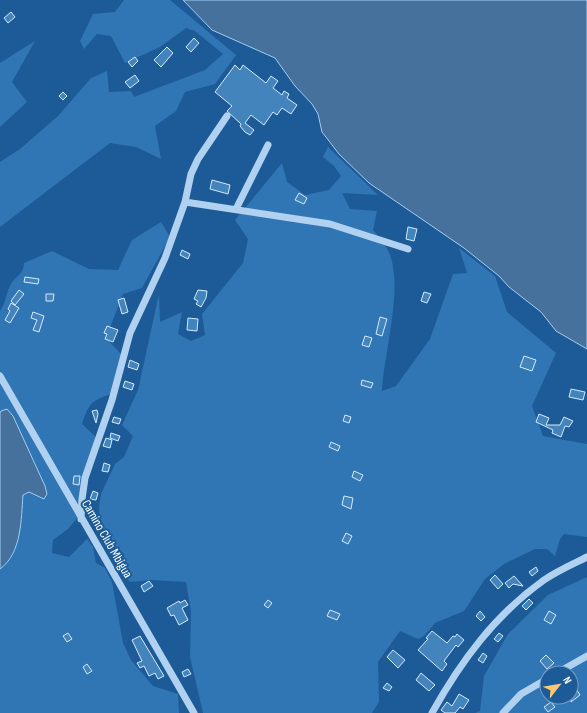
<svg xmlns="http://www.w3.org/2000/svg" width="587" height="713" font-family="'Sofia Sans Condensed',sans-serif">
<rect width="100%" height="100%" fill="#1c5b97"/>
<path fill="#3075b4" fill-rule="evenodd" d="M124,0H170L236,55L215,84L185,92L176,111L155,126L161,159L136,147L110,143L0,227V162L20,149L58,116L91,78L107,71L109,92L131,91L134,97L205,70L223,54L195,31L186,28L160,47L125,63L111,36L97,34L84,49L80,41L93,14L115,12Z
M35,41L12,82L27,102L0,127V63Z
M328,147L378,195L342,193L350,209L377,211L373,230C379,237 387,246 390,255C403,290 384,352 382,391L396,386L430,339L453,274L467,273L459,248L495,276L507,312L556,353L532,406L543,436L587,444V537L564,534L560,539L555,556L547,549H535L504,564L485,579L464,611L435,623L424,636L418,639L400,631L378,662L379,702L372,713H203L190,657L191,612L186,582L151,580L130,582L101,541L99,507L101,494L115,464L124,457L133,436L122,425L138,390L159,294L160,322L182,312L178,334L191,341L205,335L202,314L243,263L248,239L235,220L282,163L287,182L305,195L329,190L341,176L334,166L323,157Z
M161,222L170,237L142,288L123,294L106,338L121,354L113,393C92,401 89,402 82,424L97,438L78,517L68,529L53,540L52,553L69,557L87,539L93,547L96,563L105,568L112,582L123,643L131,660L153,686L178,694L179,713H0V311C6,303 6,292 11,284C17,274 23,276 24,263L52,251L89,269L118,270L132,240Z
M587,577V713H475L480,711L484,676L508,634L548,595ZM547,673H571V697H547Z"/>
<path fill="#46719c" stroke="#a3cdf1" d="M183,0H587V349L556,331L541,312L509,287L499,276L464,248L369,183L339,154L329,141L322,132L318,114L312,104L295,86L275,58L212,30Z
M7,409L13,416L45,486L47,494L44,499L29,492L23,495C21,519 22,553 0,569V413L1,411Z"/>
<path fill="#4484bd" stroke="#d6eafb" d="M11,12L15,17L8,23L4,18Z
M194,38L199,43L191,52L186,47Z
M167,47L173,53L161,67L154,60Z
M135,57L138,61L132,67L128,62Z
M235,65L240,70L243,65L266,83L271,76L278,81L273,88L282,95L284,91L289,94L287,98L297,105L291,114L282,108L277,115L273,112L264,125L251,115L245,123L254,130L250,135L245,132L240,126L241,124L227,111L232,106L215,92Z
M135,75L139,81L130,88L125,82Z
M63,92L67,96L63,100L59,96Z
M212,180L230,185L228,194L210,189Z
M299,193L307,198L304,204L295,200Z
M408,227L417,229L414,241L406,239Z
M182,250L190,254L188,259L180,255Z
M25,277L39,279L38,284L24,282Z
M19,290L24,294L15,305L11,301Z
M198,290L207,291L206,298L201,307L196,304L198,301L194,299Z
M424,292L431,294L427,303L421,301Z
M46,294H54L53,301H46Z
M124,298L128,312L122,314L118,300Z
M11,303L19,308L10,323L5,320L10,311L8,309Z
M33,312L44,316L39,332L33,330L37,320L31,318Z
M380,317L387,319L382,336L376,334Z
M188,318L198,319L197,331L187,330Z
M107,326L118,330L113,342L105,339L107,334L104,333Z
M365,336L372,338L369,347L362,345Z
M524,356L536,360L532,371L520,367Z
M130,360L139,364L137,370L128,367Z
M362,380L373,383L371,388L361,385Z
M125,381L134,384L132,390L123,387Z
M571,389L585,392L583,400L569,397Z
M97,410L98,414L96,423L92,411Z
M539,414L549,418L546,425H560L564,417L573,421L569,427L565,426L561,437L552,433L553,430L536,422Z
M345,415L351,417L349,423L343,421Z
M114,417L121,419L119,424L112,422Z
M111,433L120,436L118,441L110,438Z
M106,438L112,440L110,448L103,446Z
M331,442L340,446L338,451L329,447Z
M104,463L110,465L108,472L102,471Z
M354,471L363,475L360,481L352,477Z
M74,476H80L79,485L73,484Z
M93,491L98,493L96,500L90,499Z
M344,496L353,498L351,509L342,505Z
M346,533L352,536L348,544L342,541Z
M536,567L538,571L532,576L529,572Z
M495,575L503,584L498,589L490,580Z
M514,576L523,586L513,584L509,588L505,583Z
M149,581L153,586L144,592L141,586Z
M529,599L533,603L526,610L522,606Z
M185,600L188,605L182,608L188,620L179,625L174,615L171,616L167,608L179,601L180,603Z
M268,600L272,603L268,608L264,605Z
M330,610L340,614L337,620L327,616Z
M480,611L485,617L481,621L476,616Z
M549,611L556,615L551,624L544,620Z
M432,631L447,643L453,636L455,637L457,634L464,640L458,647L456,645L444,661L447,664L442,671L418,650L428,639L426,638Z
M68,633L72,639L67,642L63,636Z
M499,633L503,636L498,642L494,639Z
M140,636L164,676L158,679L155,673L149,676L144,666L140,668L137,663L142,661L132,640Z
M393,650L405,660L398,668L387,657Z
M483,653L487,656L483,663L478,660Z
M546,655L554,663L547,669L540,661Z
M87,664L92,671L87,674L83,667Z
M188,669L191,674L184,677L182,672Z
M421,673L435,685L429,691L416,680Z
M387,683L392,687L389,691L383,688Z
M575,687L580,695L571,702V690Z
M459,694L469,700L463,709L460,707L455,713H445L441,710L447,702L452,706Z
M551,702L555,707L548,712L544,707Z"/>
<g fill="none" stroke-linecap="round" stroke-linejoin="round">
<path stroke="#b0d2f0" stroke-width="7" d="M185,202L330,224L408,249
M236,209L268,145
M0,376L194,713
M81,519L82,499L85,478L112,400L130,333L165,258L185,202L191,174L198,159L227,116
M557,673L587,656
M432,713C461,661 495,615 544,580C557,571 573,564 587,557
M503,713L521,694L547,679"/>
</g>
<g text-anchor="middle" dominant-baseline="central" stroke-width="4" stroke-linejoin="round" paint-order="stroke">
<g font-size="13" fill="#fff" stroke="#1c5b97">
<text transform="translate(107 539) rotate(60)">Camino Club Mbigua</text>
</g>
</g>
<g transform="translate(559 685) rotate(59)"><circle r="19" fill="#1c5b97" stroke="#779dc1"/>
<path d="M0-3L7 15L0 10L-7 15Z" fill="#ffca6e"/>
<text y="-6" font-size="11" font-weight="bold" text-anchor="middle" fill="#ffffff">N</text>
</g>
</svg>
